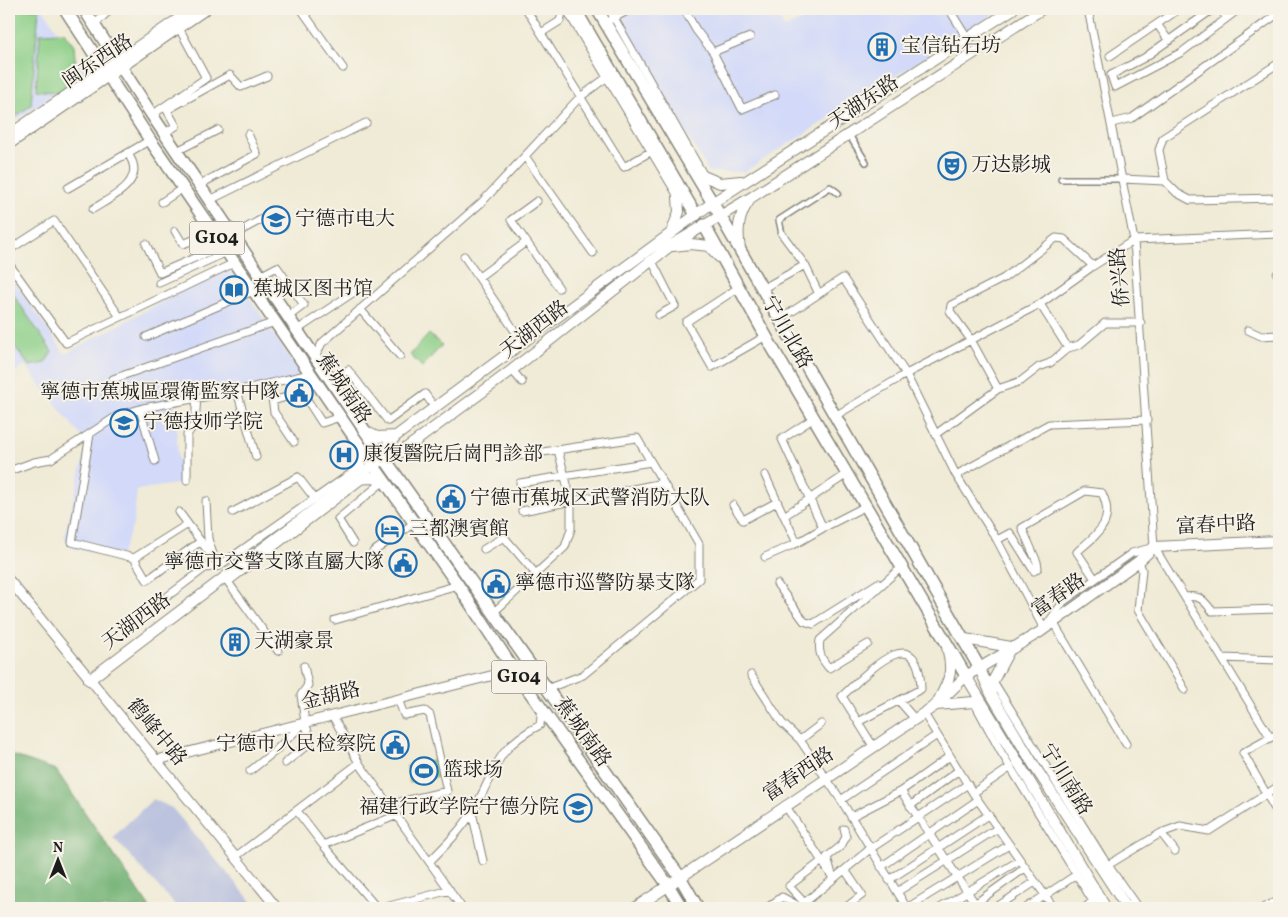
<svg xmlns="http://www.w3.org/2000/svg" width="1288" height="917" font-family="Vollkorn,'Noto Serif SC',serif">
<rect width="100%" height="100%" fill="#f7f3e8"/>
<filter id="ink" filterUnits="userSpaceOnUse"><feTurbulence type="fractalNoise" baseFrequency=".02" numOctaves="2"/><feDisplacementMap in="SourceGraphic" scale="10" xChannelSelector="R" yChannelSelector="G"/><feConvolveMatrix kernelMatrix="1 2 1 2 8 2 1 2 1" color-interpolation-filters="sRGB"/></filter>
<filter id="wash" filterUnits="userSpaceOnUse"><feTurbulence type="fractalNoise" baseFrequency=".0096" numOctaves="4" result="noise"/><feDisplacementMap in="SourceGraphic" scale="20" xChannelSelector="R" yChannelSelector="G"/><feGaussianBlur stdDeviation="1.12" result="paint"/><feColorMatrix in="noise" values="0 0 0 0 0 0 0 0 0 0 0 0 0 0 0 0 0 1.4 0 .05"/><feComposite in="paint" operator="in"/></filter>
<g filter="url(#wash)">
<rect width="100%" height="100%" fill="#f0ebd6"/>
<path fill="#d2d9f9" d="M9,9H43L85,72L18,119L9,123Z
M613,9H776L784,28L829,9H1001L744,172H709Z
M228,266L305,380L197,397L175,403L178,457L183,483L137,490L133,525L120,558L73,548L64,538L87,444L25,365L9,376V274L65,354Z"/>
<path fill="#bcc3de" d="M153,799L172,808L256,907L255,908H178L113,837Z"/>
<path fill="#8dcf88" stroke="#547652" d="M9,9H39L31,105L9,122Z
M64,32L74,45L76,74L60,93L36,90L40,33Z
M9,288L52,352L45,363L29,366L9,338Z
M429,334L442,345L422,367L410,355Z
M437,759L441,776L410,783L407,766Z"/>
<path fill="#72b274" stroke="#476748" d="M9,754L56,770L150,908H9Z"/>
</g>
<g filter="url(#ink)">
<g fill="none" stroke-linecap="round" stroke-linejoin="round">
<g stroke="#868479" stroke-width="8">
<path id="pedestrian" d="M849,135L866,162
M1061,179H1122
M782,234L779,220L830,187L838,193"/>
</g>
<g stroke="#868479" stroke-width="9">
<path id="minor" d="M301,9L343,68
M526,9L624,167L657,148
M566,9L676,193
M609,9L704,176
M684,9L696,30L713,52L750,37
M949,9L967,38
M1088,9L1134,240L1154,547L1270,737
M1213,9L1144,58L1111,75L1115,87L1182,52L1239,9
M1220,9L1227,18
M612,19L631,9
M95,24L111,9
M1157,24L1169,41
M541,33L560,21L563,9
M713,52L742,109L775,95
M1110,56L1179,9
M152,115L206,78L179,28
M1112,123L1132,118L1279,13
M165,133L176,126L167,110L230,75L241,87L267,76
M177,151L218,130
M525,156L593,253
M1122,179L1165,181L1177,193L1190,200L1279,198
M1165,181L1159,150L1163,138L1279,63
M199,185L257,154L248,134
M68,188L150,140
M210,200L366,123
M537,201L511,220L559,288
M162,202L183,188
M93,209C112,197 148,181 128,154
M175,231L183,244L213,232
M782,234L805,265L819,294
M233,235L273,213L284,226
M146,244L160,273L222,246
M9,250L54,221L120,317
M464,256L523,343
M652,261L675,306L659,315
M9,264L66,343L234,263
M1277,274H1279
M260,276L277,267L304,305L288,317
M479,277L526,242
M159,283L227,252
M738,288L686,322L712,367L766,336
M762,289L805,265
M1040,304L1068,348
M360,309L400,356
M779,320L843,278L906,374L956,475L997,540L1044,629L1063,602L1132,553L1151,548
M297,330L354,292
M1248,330L1261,336L1279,335
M146,337L253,291
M315,357L322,343L482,202L579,98L614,72
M512,370L522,382
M113,379L275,322
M331,381L348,370L388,421L425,394L435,408
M270,384L274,412L294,442
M998,389L971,340L950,311L951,305L1004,278L1056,238L1064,239L1093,266
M237,391L256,457
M273,401L302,392L322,423L340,417
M140,409L155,461
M835,416L906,374L1040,304L1093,266L1134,240L1279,234
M814,418L782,439L823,528L866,506
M90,434L72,542L134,558
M936,434L998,389L1021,381L1039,367L1050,363L1068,348L1079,345L1105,323H1141
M516,456L637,438L699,544V579L583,675L549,688
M9,471L34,462L51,459L117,416L143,408L237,391L310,374
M765,475L784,516
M956,475L1049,424L1147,420
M187,480V435L195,423L197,397
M520,483L651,462
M206,501L208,539L213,554
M733,505L743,520L777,502
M522,511L663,483
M179,512L219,566L357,469
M233,512L298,477L315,499
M188,524L134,558L147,580L201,541
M823,528L797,543L784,516L847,474
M997,540L1010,533L1034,571L1038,568L1037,562L1022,528L1085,491L1102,493C1116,522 1097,534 1077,552L1095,579
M353,543L338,519L384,481
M484,549L504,537L535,573
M373,552L414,523
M765,557L797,543
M1139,561L1142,570L1138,610L1185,690
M777,584L804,621L813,624L878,583
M1185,597C1200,595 1204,600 1212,611L1279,609
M156,605L205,568L219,566
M494,612L565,547L571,529V500L558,450
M335,620L458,585
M1053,622L1126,744
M868,644L829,668C821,659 818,652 820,640L896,572
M278,651L228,582L363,479
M1222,658L1279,660
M304,666L308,685L301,695L305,722
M751,675L782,723L800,740L841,800L907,908
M993,681L1103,858L1138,908
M398,699L404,715L425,711L430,715L447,791L400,802
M899,701L914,718
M974,702L1001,752L1097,908
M923,712L973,793L1054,908
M332,715L359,763L462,908
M858,722L921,689C919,616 867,673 842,696L873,746
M1279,733L1243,753L1279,816
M800,740L821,724
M250,771L274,752L305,722L311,742L285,763
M901,791L978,908
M973,793L1011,767
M841,800L937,735
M785,805L833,878L827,857L841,846L846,837L844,829
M910,806L959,770
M297,811L323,845L395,816
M472,812L483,861
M851,817L901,791L950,756
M323,845L377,908
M1175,851L1161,833L1180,826L1209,831L1279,786
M235,857L359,763
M430,861C445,846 462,829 473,811C497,770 493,749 540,725L542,709
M1108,865L1161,833
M881,867L978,800
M889,880L988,815
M897,892L998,828
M382,908L450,890
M767,908L782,897L795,904L798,908L870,849L968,784
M809,908L789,886L822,861
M845,908L862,895L845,870
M907,908L1009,845
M940,908L1020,860
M969,908L1025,868
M995,908L1035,882
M1026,908L1076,875
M1085,908L1093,901
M1263,908L1279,900"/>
</g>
<g stroke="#868479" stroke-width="11">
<path id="tertiary" d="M9,580L277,908
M157,760L514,670"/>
</g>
<g stroke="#868479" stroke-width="12">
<path id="secondary" d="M9,135L193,9
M9,144L206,9
M694,172L720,183L741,181
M672,231L679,212L677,182
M673,246L691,244L709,246L719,257
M740,249C737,231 738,216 749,201
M365,431L377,437L396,436
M376,459L396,436L712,203L1013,9
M355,478L360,463L356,442
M355,479L372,478L384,481
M965,639L1011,647L993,681L991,694
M947,647C954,675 949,680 936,705L974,702L978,699
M979,667L991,694L1035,767L1127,908
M966,676L1106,908
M89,680L373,465L401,452L512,370L670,246L752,197L1042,9
M635,908L936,705L966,676L1040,632L1139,561L1154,547L1279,541"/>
</g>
<g stroke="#868479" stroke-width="14">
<path id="primary" d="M575,9L696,215
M597,9L721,217L979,667
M704,225L772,347L966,676"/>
</g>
<g stroke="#868479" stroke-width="14">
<path id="trunk" d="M65,9L150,140L376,469L458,585L514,670L668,885L682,908
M84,9L152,115L365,431L680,877L698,908"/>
</g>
<use href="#pedestrian" stroke="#fff" stroke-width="5"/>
<use href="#minor" stroke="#fff" stroke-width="7"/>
<use href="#tertiary" stroke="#fff" stroke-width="9"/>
<use href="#secondary" stroke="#fff" stroke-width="10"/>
<use href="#primary" stroke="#fff" stroke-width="11"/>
<use href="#trunk" stroke="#fff" stroke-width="11"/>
</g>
</g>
<defs>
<g id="building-ring" transform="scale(1.4375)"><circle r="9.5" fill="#f7f3e8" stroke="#1f6fb2" stroke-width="1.5"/><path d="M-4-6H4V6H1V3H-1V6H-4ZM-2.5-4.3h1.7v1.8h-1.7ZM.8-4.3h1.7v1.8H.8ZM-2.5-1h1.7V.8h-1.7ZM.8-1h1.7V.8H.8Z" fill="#1f6fb2"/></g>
<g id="theatre-ring" transform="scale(1.4375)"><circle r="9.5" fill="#f7f3e8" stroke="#1f6fb2" stroke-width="1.5"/><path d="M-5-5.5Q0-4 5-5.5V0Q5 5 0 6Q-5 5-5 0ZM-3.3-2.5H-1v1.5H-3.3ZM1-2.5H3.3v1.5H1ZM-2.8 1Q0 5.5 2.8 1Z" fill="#1f6fb2"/></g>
<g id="school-ring" transform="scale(1.4375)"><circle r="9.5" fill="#f7f3e8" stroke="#1f6fb2" stroke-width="1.5"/><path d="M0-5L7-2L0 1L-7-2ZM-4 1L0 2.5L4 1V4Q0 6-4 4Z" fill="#1f6fb2"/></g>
<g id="library-ring" transform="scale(1.4375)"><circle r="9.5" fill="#f7f3e8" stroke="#1f6fb2" stroke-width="1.5"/><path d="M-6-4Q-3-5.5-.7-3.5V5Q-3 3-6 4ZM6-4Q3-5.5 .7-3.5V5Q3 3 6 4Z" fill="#1f6fb2"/></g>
<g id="civic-ring" transform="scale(1.4375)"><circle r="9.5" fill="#f7f3e8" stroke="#1f6fb2" stroke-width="1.5"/><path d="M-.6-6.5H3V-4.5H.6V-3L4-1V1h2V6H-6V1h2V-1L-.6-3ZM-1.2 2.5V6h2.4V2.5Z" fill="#1f6fb2"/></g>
<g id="hospital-ring" transform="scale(1.4375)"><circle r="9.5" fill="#f7f3e8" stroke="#1f6fb2" stroke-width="1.5"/><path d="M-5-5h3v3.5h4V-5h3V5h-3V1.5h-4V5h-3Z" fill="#1f6fb2"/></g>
<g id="hotel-ring" transform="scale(1.4375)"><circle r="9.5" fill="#f7f3e8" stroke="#1f6fb2" stroke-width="1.5"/><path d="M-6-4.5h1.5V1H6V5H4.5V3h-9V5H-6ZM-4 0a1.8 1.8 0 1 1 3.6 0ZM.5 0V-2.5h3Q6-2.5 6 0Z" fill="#1f6fb2"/></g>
<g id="stadium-ring" transform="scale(1.4375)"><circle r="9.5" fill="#f7f3e8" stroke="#1f6fb2" stroke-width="1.5"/><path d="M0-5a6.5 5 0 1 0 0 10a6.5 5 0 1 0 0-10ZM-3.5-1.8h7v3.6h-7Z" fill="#1f6fb2"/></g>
</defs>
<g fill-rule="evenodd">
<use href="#building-ring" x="882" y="47"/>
<use href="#theatre-ring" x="952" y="166"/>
<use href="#school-ring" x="276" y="220"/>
<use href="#library-ring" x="234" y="290"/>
<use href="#civic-ring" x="299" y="393"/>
<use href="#school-ring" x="124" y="423"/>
<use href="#hospital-ring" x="344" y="455"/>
<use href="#civic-ring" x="451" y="499"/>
<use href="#hotel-ring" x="390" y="530"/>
<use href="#civic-ring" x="403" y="563"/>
<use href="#civic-ring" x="496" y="584"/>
<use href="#building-ring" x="235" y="642"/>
<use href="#civic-ring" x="395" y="745"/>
<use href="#stadium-ring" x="424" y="771"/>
<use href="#school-ring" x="578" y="808"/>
</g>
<g text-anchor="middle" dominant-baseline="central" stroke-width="4" stroke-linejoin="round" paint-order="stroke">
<g fill="#f7f3e8" stroke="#5e5c59" stroke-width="1">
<rect x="189.5" y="221.5" width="55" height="33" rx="4"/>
<rect x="491.5" y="660.5" width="55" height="33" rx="4"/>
</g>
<g font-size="19" font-weight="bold" fill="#1c1c1c">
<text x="217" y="238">G104</text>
<text x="519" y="677">G104</text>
</g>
<g font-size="20" fill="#1c1c1c" stroke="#f7f3e8" text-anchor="start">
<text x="901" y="47">宝信钻石坊</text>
<text x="971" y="166">万达影城</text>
<text x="295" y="220">宁德市电大</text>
<text x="253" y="290">蕉城区图书馆</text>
<text x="280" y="393" text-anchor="end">寧德市蕉城區環衛監察中隊</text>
<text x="143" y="423">宁德技师学院</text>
<text x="363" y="455">康復醫院后崗門診部</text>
<text x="470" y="499">宁德市蕉城区武警消防大队</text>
<text x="409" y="530">三都澳賓館</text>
<text x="384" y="563" text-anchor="end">寧德市交警支隊直屬大隊</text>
<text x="515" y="584">寧德市巡警防暴支隊</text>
<text x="254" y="642">天湖豪景</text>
<text x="376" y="745" text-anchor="end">宁德市人民检察院</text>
<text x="443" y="771">篮球场</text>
<text x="559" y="808" text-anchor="end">福建行政学院宁德分院</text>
</g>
<g font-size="20" fill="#1c1c1c" stroke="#f7f3e8">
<text transform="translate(98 62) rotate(-34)">闽东西路</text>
<text transform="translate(864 103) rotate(-34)">天湖东路</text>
<text transform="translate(1121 277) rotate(-95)">侨兴路</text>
<text transform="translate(535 330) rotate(-38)">天湖西路</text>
<text transform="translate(786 333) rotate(60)">宁川北路</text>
<text transform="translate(343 389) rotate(56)">蕉城南路</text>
<text transform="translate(1216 526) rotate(-3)">富春中路</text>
<text transform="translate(1059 596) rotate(-35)">富春路</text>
<text transform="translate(137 622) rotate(-37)">天湖西路</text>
<text transform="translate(331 697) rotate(-14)">金葫路</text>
<text transform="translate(156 733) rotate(50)">鹤峰中路</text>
<text transform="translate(582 733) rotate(54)">蕉城南路</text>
<text transform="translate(799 775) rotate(-34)">富春西路</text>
<text transform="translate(1065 780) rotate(58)">宁川南路</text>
</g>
</g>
<rect width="1288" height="917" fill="none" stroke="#f7f3e8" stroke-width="30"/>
<g transform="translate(58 860)" stroke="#f7f3e8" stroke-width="4" paint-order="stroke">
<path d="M0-4L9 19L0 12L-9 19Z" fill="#1c1c1c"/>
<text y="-8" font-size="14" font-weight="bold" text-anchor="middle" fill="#1c1c1c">N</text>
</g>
</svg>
